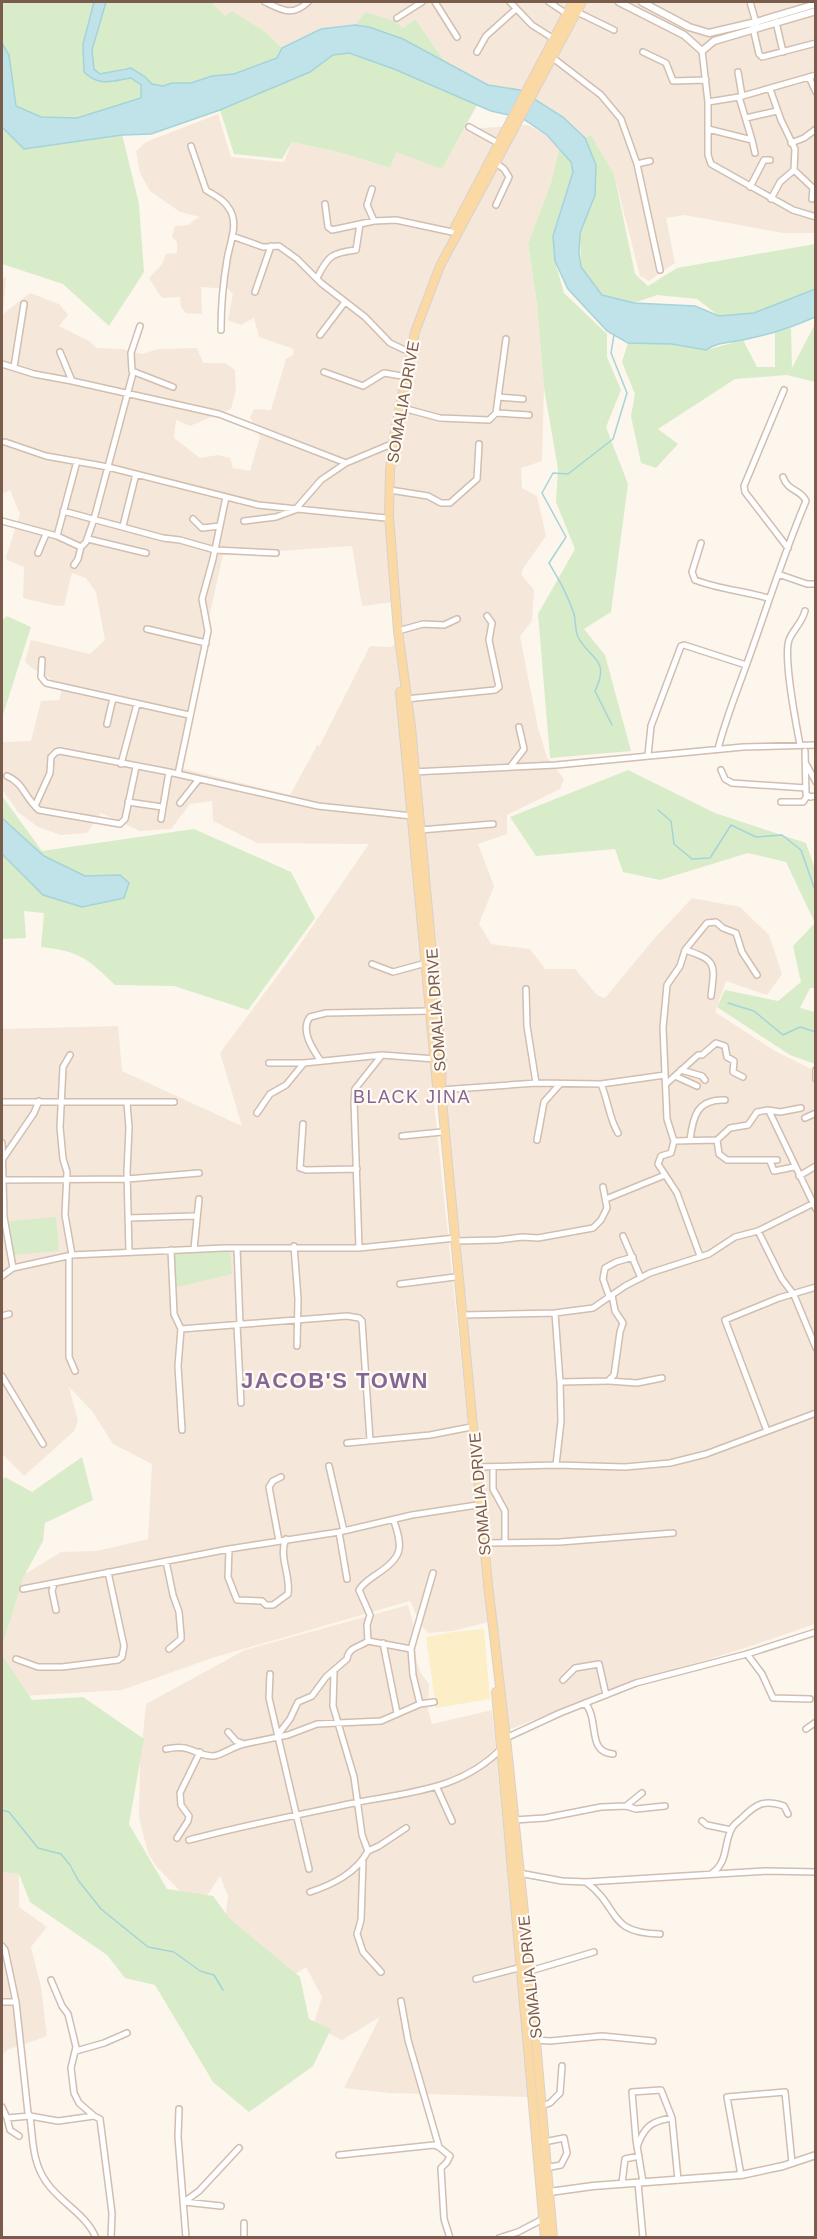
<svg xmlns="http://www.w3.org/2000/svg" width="817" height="2239" font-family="Arial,sans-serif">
<rect width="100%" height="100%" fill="#fdf6ec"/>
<path fill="#f5e8da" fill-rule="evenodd" d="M215,2H815V233H783L684,215L666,218L675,263L649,281L640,276L614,174L591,135L585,138L563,117L520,90L488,85L445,62L415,19L403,28L365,12L355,25L321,29L282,48L268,47L225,17L213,4Z
M218,114L231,157L284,162L292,142L342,153L390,168L395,151L442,169L464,129L528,125L547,135L559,149L551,183L528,244L537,304L544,388L542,461L521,468L522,488L537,496L546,536L524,567L521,574L534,590L532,621L520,636L538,728L547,757L564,779L560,789L507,815V834L478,844L494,886L479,924L491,944L530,949L545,969H575L597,995L605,998L653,940L692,898L740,907L769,935L782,974L767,995L726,981L715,1012L775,1051L815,1071V1624L745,1648L620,1686L508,1730L492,1624L441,1114L433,1093L489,1622L453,1631L428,1633L421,1625L410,1601L212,1658L122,1690L24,1696L2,1656V1637L17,1579L61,1552L97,1551L148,1539L152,1464L113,1444L92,1411L69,1387L78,1421L74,1431L24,1476L2,1454V1029L118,1026L122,1071L242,1126L220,1053L292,956L369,844L257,843L213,821L212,801L190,804L171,829L140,831L101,813L87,833L61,835L38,827L18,812L2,789V742L31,741L41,701L59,700L62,690L51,679L30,667L25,661L31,640L90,654L105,640L96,592L86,578L72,573L64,606L52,605L23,598L24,567L7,560L6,557L20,514L10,490L2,494V276L6,278L3,314L30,293L59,304L68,315L59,326L89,341L97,348L123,349L142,354L158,349L197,348L203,363H225L235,370L236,390L231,409L190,426L176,420L174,438L200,458L218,455L230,458L233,468L250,471L260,437L250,417L254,409L271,410L286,359L293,355L294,349L259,337L254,318L241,325L228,320L233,294L228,289L201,287L202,314L186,313L181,307L180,297L162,298L157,291L149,278L162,264L166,254L177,253V242L172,237L175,226L189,225L194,220L200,217L180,212L150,191L140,173L136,151L146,142ZM352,546L362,606L393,602L395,644L391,647L370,646L319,747L318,744L290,795L176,767L223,555Z
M408,1605L413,1623L416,1658L420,1672L429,1684L428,1710L432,1724L492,1710L529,2097L390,2093L344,2088L380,2017L342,2040L313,2026L322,1997L306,1967L290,1978L225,1922L228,1896L220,1876L206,1897L185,1896L156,1866L148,1853L139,1818L140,1762L146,1704L245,1650Z
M2,1872L19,1874V1907L47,1927L31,1947L41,1987L47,2036L7,2050L2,2055Z"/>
<path fill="#d8ecc9" d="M2,2H94L83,44L84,72C99,87 111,81 131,78L141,85V99L77,118L41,117L16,106L9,55L2,43Z
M106,2H215L213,4L225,16L232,11L264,31L282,48L277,58L234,74L212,76L191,83H173L164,86L152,84L144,76L125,68L100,74L93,69L92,50Z
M365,12L394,21L403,28L415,19L445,62C417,46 388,29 355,25Z
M348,53L394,69L477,105L442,169L396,152L390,168L342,153L292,142L282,159L234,154L220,110L310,72L333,55Z
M2,127L24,149L122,134L139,204L144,272L109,326L63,284L2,264Z
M591,135L614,174L635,274L648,286L677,268L815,244V289L754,313L719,316L697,299L657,295L634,303L602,295L581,267L580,233L595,195L596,165L585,138Z
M559,149L571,162L573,173L553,236L555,261L564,293L607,334V357L621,390L606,427L628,484L611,612L584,629L605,655L631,751L550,758L538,614L575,549L556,502L558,469L544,388L537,304L528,244L551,183Z
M815,324V382L787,375L735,379L658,429L678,444L656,468L641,463L631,416L635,394L622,362L628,343L672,344L706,350L743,340L757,367H775V332L791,328L792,368Z
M7,616L31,627L2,718V620Z
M628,770L715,813L806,843L815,869L816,988H810L800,1008L815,1012V1064L790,1055L717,1007L725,990L778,1001L801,982L793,946L815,923L786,862L748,853L660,880L623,872L615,849L536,856L510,817Z
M2,796L42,851L194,829L291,872L315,918L248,1010L174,986L115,985C88,959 80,951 41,947L44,913L24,911L26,938L2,939Z
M56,1217L59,1251L13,1255L10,1221Z
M230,1251L232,1274L174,1288V1254Z
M82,1457L93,1500L45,1523L43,1541L23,1578L2,1647V1480L5,1477L32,1492Z
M2,1655L32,1700L83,1697L144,1739L129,1824L167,1889L213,1896L230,1919L300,1977L309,2019L331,2029L313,2066L249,2112L213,2082L155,1985L125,1978L107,1955L30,1902L19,1874L2,1872Z"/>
<path fill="#fcefc7" d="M484,1629L490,1699L436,1708L426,1637L453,1632Z"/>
<path fill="#bfe3e8" stroke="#a5d3da" stroke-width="1.5" d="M94,2H106L92,50L94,69L100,74L131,68L144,76L152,84L163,86L172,83H191L212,76L234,74L277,58L282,48L321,29L355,25L369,27L403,39L488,85L520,90L563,117L585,138L596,165L595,195L580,233L579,253L581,267L602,295L634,303L695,306L719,316L754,313L815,289V317C793,327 771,334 747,339C732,343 719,341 706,350L672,344L628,343L607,331L568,289L555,261L553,236L573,172L571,162L547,135L522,118L491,111L394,69L349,53L333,55L310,72L220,110L151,134L122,135L24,149L2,127V43L9,55L16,106L41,117L77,118L141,98V85L131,78C111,81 99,87 84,72L83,44Z
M2,818L44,856L85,876L120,875L129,883L124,898L82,907L43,895L2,854Z"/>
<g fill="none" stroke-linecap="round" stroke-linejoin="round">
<path stroke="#a5d3da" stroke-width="1.5" d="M612,725L595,691C611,658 589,659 578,637C575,631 576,621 574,614C568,595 559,580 549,563L566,537L542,493L553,473L568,474L613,439L627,393L611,353L614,335
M658,810L671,821L674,844L692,859L710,858L731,825L756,837L782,835L801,850L816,893
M728,1003L754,1011L783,1035L800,1027L816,1032
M2,1810L9,1812L38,1848L61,1854L70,1865L78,1880L101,1909L148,1947L174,1952L200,1971L214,1975L223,1990"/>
<g stroke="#d1beb0" stroke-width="8">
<path id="minor" d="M265,2C282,10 292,17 308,2
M435,2L457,37
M510,2L532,25L554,39
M549,2L567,14
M750,2L757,26
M577,12L614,30
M397,18L422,2
M776,22L783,52
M753,28L759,54L762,57L816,43
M702,51L708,102V155L711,164L793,210L816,217
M477,52L486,36L516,9
M643,52L666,63L673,81L706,80
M553,58L601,95L621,119L637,164L660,270
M738,72L742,96
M809,77L816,92
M770,89L781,120L795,149L794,170
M708,102L739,97L816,75
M746,118L777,111
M469,127L498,143
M708,129L752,140L739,97
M752,140L755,153
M791,143L804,138L816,129
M191,146L206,190C215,196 224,199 230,210C239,225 229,245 227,260C223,283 221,307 221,330
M496,163L504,169L509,177L496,205
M637,164L650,161
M750,187L764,160H770
M372,189L367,205L374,221
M771,199L780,182L794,170L813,188L812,199
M325,204L328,227L332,230L374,221L396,220L452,232
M232,236L263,247L279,246L297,259L321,283L365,317L390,343L407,351
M317,278C328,256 331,253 356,250L360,224
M255,292L271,246
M140,326L131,353L132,371L173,387
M320,335L345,302
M60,352L72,381
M2,364L34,374L72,381L219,414L346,463L389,445L393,446
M14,367L24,304
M324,372L363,386L384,373L402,376
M784,390L744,486L745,492L788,548
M498,397L523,399
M399,407L440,418L489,420L496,413L506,339
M496,413L529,415
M5,442L46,456L108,467L258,505L386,518
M390,490L428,496L441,503H450L477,479L479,444
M63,511L163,538L180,540L215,550L276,553
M193,519L202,528L220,526
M2,521L57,536L77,461
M244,521L276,517L295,510L321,480L346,463
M123,526L136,474
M57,536L81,547
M88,539L146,553
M701,543L692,572L695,580C718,589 744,591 768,598
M38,553L46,534
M74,565L78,559L81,547L86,542L94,519L133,373
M778,574L807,584H816
M147,629L206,643
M398,631L423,624L444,625L457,619
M42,660L41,677L46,683L189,715
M406,699L495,690L499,687L489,640L492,623L487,616
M107,724L113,698
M800,745C796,723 783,658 789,640C793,629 801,625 805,611
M718,749C725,721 736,694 746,666C766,611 783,555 806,501C801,489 788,492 783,477
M805,751L806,794L810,797L816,796
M648,755L651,726L681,646L684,645L746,665
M121,764L137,704
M806,764L816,782
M511,766L524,749L519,727
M721,770L725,779L732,783L806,788
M413,772L556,765L743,747L816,745
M178,774L208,631L202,599L213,559L226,497
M7,776C24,783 26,800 39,810L120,824L125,819L136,767
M128,802L162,807
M781,802H803L807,796
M180,803L199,779
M35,806L50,773L51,757L56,752L60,751L169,772L318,806L412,816
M161,819L169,772
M420,830L493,824
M685,950C717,960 715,964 711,996
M372,964L393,972L426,963
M526,989L527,1026L536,1083
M70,1055L63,1067L60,1127L63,1159L67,1172L65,1215L72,1255
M320,1060C312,1048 300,1030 310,1017L326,1013L430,1011
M269,1063H304L382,1055L435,1059
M681,1070L702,1076L705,1080
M816,1070V1079
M675,1076L697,1086
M601,1084C608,1100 609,1118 618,1133
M666,1084L698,1055H702L716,1043L725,1046L727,1057L734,1061L733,1072L743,1077
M441,1090L536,1083L601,1084L665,1075
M2,1102H174
M127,1103L129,1128L127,1172L129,1252
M769,1111L816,1209
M257,1113L270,1094L286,1085L304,1063
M805,1118L816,1113
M303,1124L300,1168L306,1170L357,1169
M402,1136L442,1132
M537,1140L544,1102L560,1084
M690,1140C693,1116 697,1099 725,1100
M717,1140L719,1154L727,1160H777
M674,1141L717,1140L730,1128L748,1125L757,1112L768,1110L780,1112L801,1108
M2,1143L4,1217L13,1268
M2,1160L34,1113L39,1101
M770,1161L774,1171L794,1167
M799,1176L816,1166
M2,1180L127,1179L199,1173
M606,1199L665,1175
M128,1218L195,1216
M758,1231L782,1279L794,1295L816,1348
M623,1236L641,1278
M456,1241L497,1240L522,1237L538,1238L593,1228L601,1220L607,1208L603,1187
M294,1246L298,1299L297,1346
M237,1248L240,1324
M359,1248L354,1101L355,1089L382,1055
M194,1249L199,1199
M171,1250L174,1314L181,1329L178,1366L182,1430
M69,1256V1357L75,1371
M700,1256L677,1193L658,1164L661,1156L671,1153L674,1141L667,1119L663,1028L667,985L680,966L685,950L707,923L716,922L723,928L736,933L742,952L757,975
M2,1276L13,1268L72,1255L224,1248H359L456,1238
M400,1284L455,1277
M609,1296L603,1279L605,1268L616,1262L633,1257
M555,1313L560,1382L561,1421L556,1465
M463,1315L555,1313L593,1308L625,1286L650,1273L709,1254L735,1237L758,1231L816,1202
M2,1316L9,1314
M237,1325L241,1403
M181,1329L347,1316L359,1318L362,1321L370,1440
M2,1376L43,1444
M609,1381L637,1383L662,1378
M560,1382L608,1381L614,1375L620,1332L623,1323L615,1311L612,1295
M767,1431L725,1320L779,1298L816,1287
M347,1443L430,1435L471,1427
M329,1466L344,1531
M475,1467L556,1465L625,1467L670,1463L706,1454L816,1413
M493,1467V1489L505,1511V1542
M339,1532L347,1579
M279,1541L269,1487L273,1481L281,1477
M485,1543L560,1542L673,1533
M229,1549L228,1577L237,1600L262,1601L266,1605H273L288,1594C291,1575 278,1556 286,1539
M166,1561L173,1595L179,1612L181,1635V1639L169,1649
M54,1584L52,1591L56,1610
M23,1589L229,1549L339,1532L412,1515L477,1505
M368,1641L411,1649
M383,1643L397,1713
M747,1654L762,1674L773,1698L810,1699
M16,1659L38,1667H62L118,1660L122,1657L124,1646L108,1572
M334,1672L333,1706L354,1777L362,1835L368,1851
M270,1674L269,1698L309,1869
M563,1680L575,1668L599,1664L606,1695
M585,1703C600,1720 586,1752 613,1754
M420,1704L413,1675L411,1649L433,1573
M806,1729L816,1722
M277,1736L290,1719L298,1702L312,1696L326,1677L347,1659C348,1647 360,1647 368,1641L367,1625L370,1615L359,1590C363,1583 370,1579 377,1574C403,1557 403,1548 394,1521
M506,1738L560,1713L636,1683L747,1654L816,1632
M244,1744L288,1735L317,1724L381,1721L420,1704L434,1702
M166,1749C192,1743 194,1756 213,1756C220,1756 234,1746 244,1744L236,1741L228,1732
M437,1788L452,1821
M626,1806L642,1793
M514,1820L545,1818L601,1807L626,1806L636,1809L665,1806
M702,1821L707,1825L731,1830
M177,1838L188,1821L189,1816L181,1805L180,1793L200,1752
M189,1840C245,1825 302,1814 359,1802C411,1792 462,1789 501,1749
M363,1861L361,1920L357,1934L363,1952L381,1972
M519,1873L562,1881L586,1882L766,1871L816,1872
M711,1874C729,1862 723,1844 732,1828C734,1824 739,1821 742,1818C756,1804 764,1799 784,1806L788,1814
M586,1882C621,1908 606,1933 660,1934
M310,1892C334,1884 356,1873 368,1851L379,1846L406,1828
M2,1946L5,1950L16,2002L28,2113L30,2116L58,2121L94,2116L100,2119L112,2213L111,2238
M530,1971L594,1952
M476,1979L522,1967
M51,1980L62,2006L68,2014L76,2047L71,2068L74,2093L79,2103L94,2116
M401,2001L408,2040L439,2147
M2,2002H16
M536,2040L550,2041L602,2036L653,2041
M76,2051L104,2043L127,2033
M541,2106L550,2103L560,2093L562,2066
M2,2107L7,2118L30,2116C33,2139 32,2163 47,2183C61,2203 86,2214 96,2238
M179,2109L178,2137L186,2238
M7,2118L10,2130L19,2136
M544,2142L564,2138L567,2153L561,2165L545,2168
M637,2147C644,2127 651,2121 672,2118
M339,2155L434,2145L439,2147L450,2156L447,2162L441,2168L444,2219L450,2238
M741,2175L727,2097L785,2092L792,2163
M643,2182L636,2140L632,2092L661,2090L672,2118L678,2180
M622,2183L625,2159L639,2156
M638,2183L643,2238
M184,2202L199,2191L239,2148
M184,2202L221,2206
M244,2223V2238
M499,2238L518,2232L543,2219"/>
</g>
<g stroke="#d1beb0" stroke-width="9">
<path id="tertiary" d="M619,2L684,35L702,51L714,41L816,11
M642,2L689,27L709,33L756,22L816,4
M542,2193L593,2186L741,2175L783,2166L816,2155"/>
</g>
<g stroke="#dad1cd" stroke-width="10">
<path id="primary" d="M455,227L573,2
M400,692L437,1086
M496,1692L545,2238
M553,2238L530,1971L506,1738L488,1584L441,1090L442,1061L411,727L398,631L389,516L390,471L394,436L415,332L440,266L582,2"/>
</g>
<use href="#minor" stroke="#fff" stroke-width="5"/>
<use href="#tertiary" stroke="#fff" stroke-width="6"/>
<use href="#primary" stroke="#fbd9a5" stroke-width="8"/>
</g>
<g text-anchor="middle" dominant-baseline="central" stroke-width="4.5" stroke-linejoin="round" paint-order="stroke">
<g font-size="16" fill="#7a5c4d" stroke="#fffaf3">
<text transform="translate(403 402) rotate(-80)">SOMALIA DRIVE</text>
<text transform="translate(436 1010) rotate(-94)">SOMALIA DRIVE</text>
<text transform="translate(480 1494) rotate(-95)">SOMALIA DRIVE</text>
<text transform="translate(530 1977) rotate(-96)">SOMALIA DRIVE</text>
</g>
<g font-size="18" letter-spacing="1.5" fill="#846695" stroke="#fffaf3">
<text x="412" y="1097">BLACK JINA</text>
</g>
<g font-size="22" font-weight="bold" letter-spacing="1.5" fill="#846695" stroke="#fffaf3">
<text x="335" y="1380">JACOB'S TOWN</text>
</g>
</g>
<rect width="817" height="2239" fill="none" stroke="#7a5c4d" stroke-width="6"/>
</svg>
